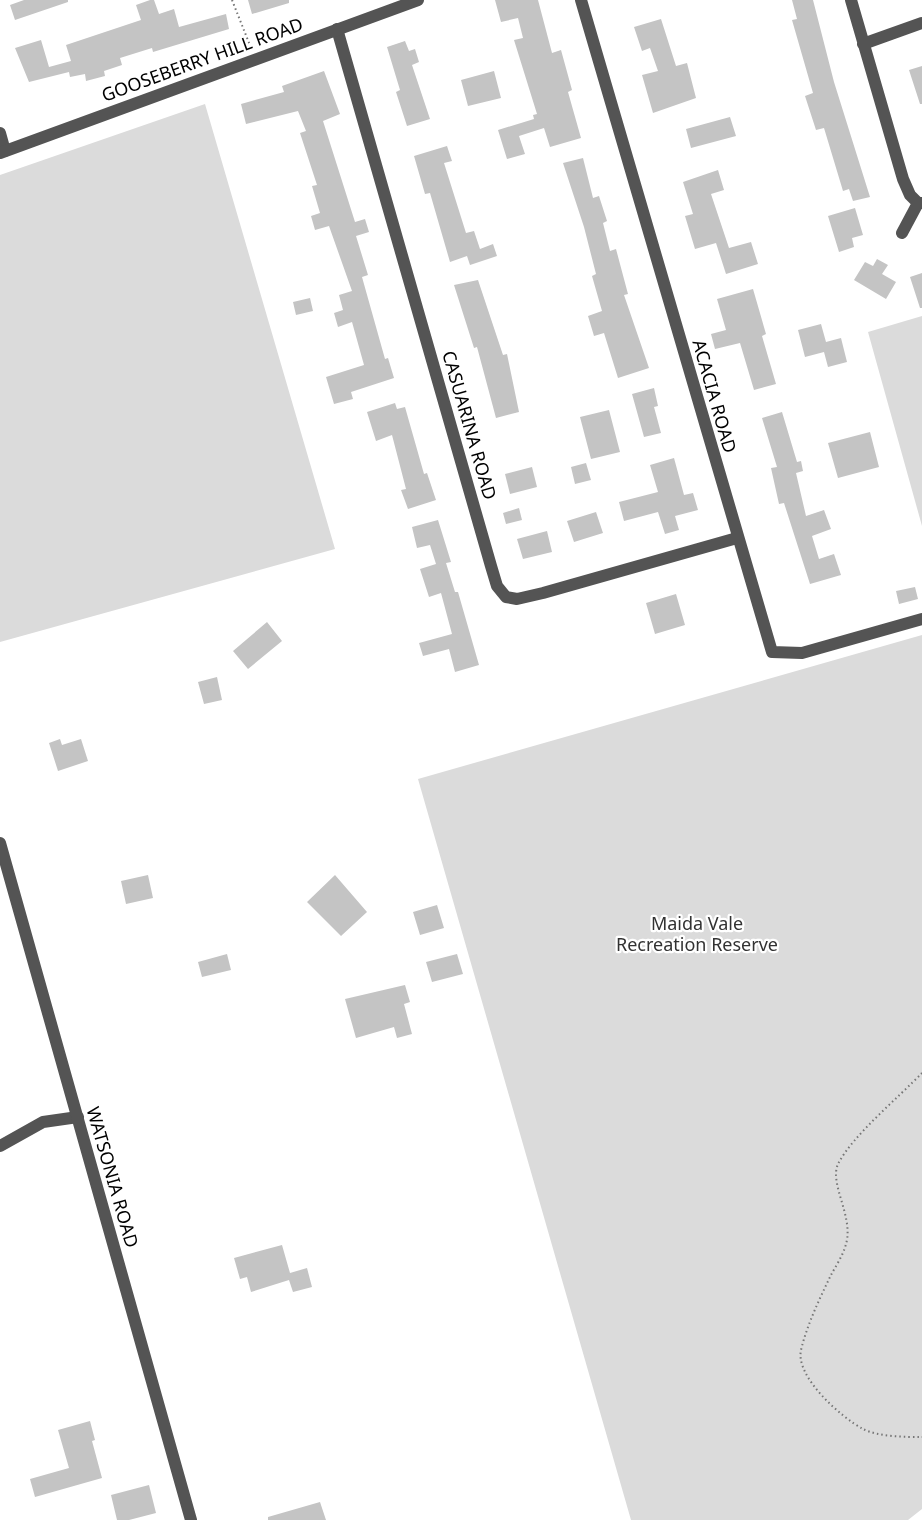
<svg xmlns="http://www.w3.org/2000/svg" width="922" height="1520" font-family="'Noto Sans',sans-serif">
<rect width="100%" height="100%" fill="#fff"/>
<path fill="#dbdbdb" d="M205,104L335,549L0,642V175Z
M922,316V526L868,332Z
M922,635V1509L908,1520H631L418,779Z"/>
<path fill="#c4c4c4" d="M24,0H68V2L15,20L10,5Z
M150,0H154L159,14L174,9L179,27L226,14L229,29L153,52L152,48L120,58L122,65L104,71L105,76L86,81L85,74L70,77L69,72L29,82L15,48L41,40L49,67L71,61L66,45L141,20L136,5Z
M248,0H289V3L252,14Z
M495,0H538L552,53L561,50L572,90L568,92L581,138L550,147L544,128L519,136L525,154L507,159L498,130L534,119L533,115L537,114L514,40L523,38L518,18L501,22Z
M792,0H813L834,82L870,197L853,201L849,189L843,191L824,128L816,130L805,96L813,93L792,20L797,19Z
M661,19L676,66L687,63L696,98L653,113L642,75L658,71L650,48L642,51L634,27Z
M405,41L409,51L415,49L419,62L412,65L430,119L407,126L396,92L400,90L387,47Z
M922,66V104H920L909,70Z
M324,71L340,114L323,121L355,222L365,219L369,232L356,236L368,275L362,277L385,359L388,358L394,378L351,392L353,399L334,404L326,377L364,365L352,322L338,327L334,313L343,310L339,295L352,291L329,226L315,230L311,216L320,213L312,186L317,185L300,133L306,131L298,111L246,124L241,104L284,92L282,86Z
M494,71L501,98L468,106L461,80Z
M730,117L736,136L691,148L686,129Z
M447,146L452,161L444,163L466,233L474,231L480,249L493,244L497,256L470,265L467,256L450,262L430,193L425,194L414,156Z
M583,158L593,198L599,196L607,221L603,223L610,251L616,249L628,294L624,295L649,368L618,378L604,333L594,336L588,316L602,311L592,276L596,274L584,227L563,163Z
M718,170L724,190L711,194L729,248L751,242L758,264L726,274L716,243L695,249L685,216L693,214L683,182Z
M855,208L863,235L852,238L854,247L839,252L828,216Z
M877,259L888,265L882,274L896,282L886,299L854,280L865,262L873,266Z
M922,273V308H920L910,277Z
M478,280L503,355L507,354L519,412L496,418L477,347L474,348L454,285Z
M753,289L766,334L762,336L776,384L754,390L740,343L715,349L711,334L726,330L717,299Z
M310,298L313,311L296,315L293,302Z
M821,324L826,342L841,338L847,362L828,367L824,352L805,357L798,330Z
M654,388L658,406L654,407L661,433L644,437L632,394Z
M395,403L397,409L405,407L424,474L427,473L436,500L408,509L401,490L406,489L392,435L376,441L367,412Z
M609,410L620,452L591,459L580,417Z
M782,412L797,462L801,461L803,471L796,473L806,516L824,510L831,529L812,536L819,559L834,554L841,575L810,584L784,503L779,504L771,468L777,467L762,418Z
M870,432L879,467L838,478L828,443Z
M674,458L684,495L693,493L698,510L675,516L679,530L665,534L658,512L624,521L619,502L658,492L650,465Z
M586,463L591,480L575,484L571,467Z
M532,467L537,487L510,494L505,474Z
M519,508L522,520L506,524L503,513Z
M596,512L603,533L574,542L567,521Z
M438,520L451,562L446,563L455,592H458L479,665L455,672L449,649L423,656L419,643L452,634L441,593L429,597L420,569L436,564L430,545L417,548L412,527Z
M547,531L552,552L523,559L517,539Z
M915,587L918,599L899,604L896,591Z
M676,594L685,625L655,634L646,603Z
M267,622L282,641L248,669L233,651Z
M217,677L222,700L204,704L198,682Z
M60,739L62,745L81,739L88,761L58,771L49,743Z
M148,875L153,898L126,904L121,881Z
M335,875L367,912L341,936L307,902Z
M437,905L444,928L420,935L413,912Z
M227,954L231,970L202,977L198,962Z
M457,954L463,974L432,982L426,962Z
M405,985L410,1002L404,1004L412,1034L397,1038L394,1027L356,1038L345,999Z
M282,1245L290,1273L307,1268L312,1287L293,1292L289,1280L251,1292L247,1277L240,1279L234,1258Z
M90,1421L95,1440L92,1441L102,1478L35,1497L30,1479L69,1468L58,1430Z
M149,1485L156,1513L129,1520H117L111,1495Z
M320,1502L326,1520H268V1517Z"/>
<g fill="none" stroke-linecap="round" stroke-linejoin="round">
<path stroke="#767676" stroke-width="2" stroke-dasharray="1.5 3" stroke-linecap="butt" d="M232,0L251,48
M922,1073C899,1097 852,1136 838,1164C829,1184 854,1217 846,1244C843,1256 835,1267 830,1277C819,1300 807,1325 801,1350C795,1377 842,1418 863,1429C879,1437 905,1437 922,1437"/>
<path stroke="#545454" stroke-width="12" d="M581,0L772,652L802,653L922,619
M851,0L903,179L910,195L918,203H922
M337,29L491,566L497,586L506,597L517,599L543,593L737,538
M863,44L922,23
M0,133L5,151
M902,233L918,203
M0,1146L43,1122L78,1117"/>
<path stroke="#545454" stroke-width="12" d="M0,153L418,0
M0,843L191,1520"/>
</g>
<g text-anchor="middle" dominant-baseline="central" stroke-width="4.5" stroke-linejoin="round" paint-order="stroke">
<g font-size="18" fill="#000" stroke="#fff">
<text transform="translate(202 59) rotate(-20)">GOOSEBERRY HILL ROAD</text>
<text transform="translate(715 396) rotate(74)">ACACIA ROAD</text>
<text transform="translate(470 425) rotate(74)">CASUARINA ROAD</text>
<text transform="translate(113 1177) rotate(74)">WATSONIA ROAD</text>
</g>
<g font-size="18" fill="#323232" stroke="#fff">
<text x="697" y="923">Maida Vale<tspan x="697" dy="21">Recreation Reserve</tspan></text>
</g>
</g>
</svg>
